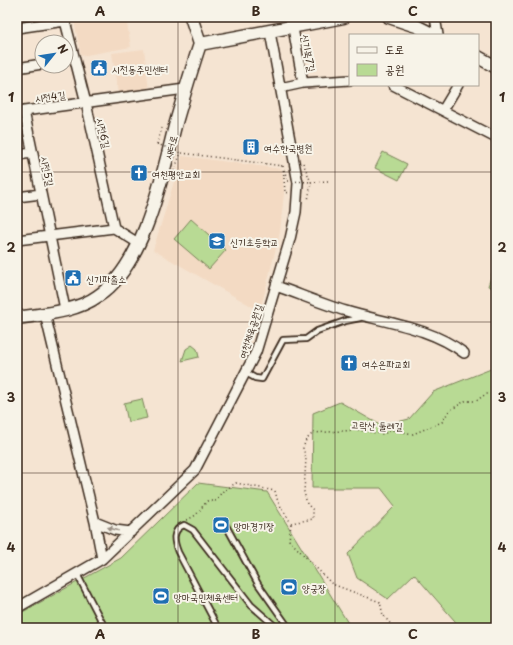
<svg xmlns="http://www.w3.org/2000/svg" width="513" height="645" font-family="'Playpen Sans','Poor Story',sans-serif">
<rect width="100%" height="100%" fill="#f5e4d2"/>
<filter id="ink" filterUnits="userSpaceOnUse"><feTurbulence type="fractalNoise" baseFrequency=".025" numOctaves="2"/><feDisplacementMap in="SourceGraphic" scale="8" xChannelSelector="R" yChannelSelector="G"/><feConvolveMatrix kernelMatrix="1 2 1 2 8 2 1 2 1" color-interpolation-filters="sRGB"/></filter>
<g filter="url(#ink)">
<path fill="#f3dac3" d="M98,17H126L131,47L81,56L74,21Z
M144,49L149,90L118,94L112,53Z
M182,156L282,169L284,193L280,232L260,311L153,250Z"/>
<path fill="#b8da94" stroke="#7a8259" d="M383,152L407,164L399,180L375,168Z
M191,219L226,250L209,269L174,239Z
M496,262V289L488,286Z
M192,345L197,349L199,357L182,361L186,349Z
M496,367V628H461L414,574L388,599L357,578L348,554L395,506L381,488H312L313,413L340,402L382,426L409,419L433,392Z
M142,399L147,418L128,422L124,403Z
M198,483L267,492L351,628H17V615L121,558Z"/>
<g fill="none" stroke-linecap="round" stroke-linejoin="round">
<g stroke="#3b2a1e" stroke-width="8">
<path id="lane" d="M246,373L255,378L262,379L283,340L306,339L317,331L345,321L360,318
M224,522L258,584L289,628
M77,574L105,628
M218,628L178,552C174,542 171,530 184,525L193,530L251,605L277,628"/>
</g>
<g stroke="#3b2a1e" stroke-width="12">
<path id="street" d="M64,17L86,103L114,228L138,243
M435,17L438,35
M17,28L65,21
M293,28L303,83
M17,68L42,64
M393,85L496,138
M280,88L303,83L350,80
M443,110L458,85
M24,111L65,309
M17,112L185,89
M17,155L33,153
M17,197L41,194
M17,240L114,228
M276,286C299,294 322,304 346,311C386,323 430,327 464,353
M45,314L95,522L102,559
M95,522L115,530L131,532
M17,608L102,559L195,470L256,352L290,239L296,212L298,183L270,32"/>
</g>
<g stroke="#3b2a1e" stroke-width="15">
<path id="secondary" d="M191,17L200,44
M389,17L416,26L434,35
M478,57L496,67
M17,318C44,314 76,312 98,296C144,266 162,177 175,126C183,98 191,71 200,44L344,17"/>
</g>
<path stroke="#3b2a1e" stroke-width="1.5" stroke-dasharray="1 3" stroke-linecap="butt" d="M157,144L162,128
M182,153L283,166
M303,163L311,182L308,201
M283,166L285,192L289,193
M284,170L288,181
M174,171L181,153
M311,182L329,181
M187,520L196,515L207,501H215L222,492L236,483L275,491L278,502L291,523L313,519V510L307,504L304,492L306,458L303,448L306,440L313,433L358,430L383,434L392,430L413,434L442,422L449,411L465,401H476L486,394H496
M291,524L289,540L332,584L380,602L383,615L394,628"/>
<use href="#lane" stroke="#f7f3e8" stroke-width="4.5"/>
<use href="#street" stroke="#f7f3e8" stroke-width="9"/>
<use href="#secondary" stroke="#f7f3e8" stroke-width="12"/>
<path stroke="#3b2a1e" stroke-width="1.5" stroke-dasharray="1 3" stroke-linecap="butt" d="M157,144L182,153
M288,181L311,182"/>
</g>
<defs><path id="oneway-solid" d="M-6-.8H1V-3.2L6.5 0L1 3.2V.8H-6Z"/></defs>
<use fill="#998e83" href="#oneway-solid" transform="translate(113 529) rotate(-163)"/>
</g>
<path fill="none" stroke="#3b2a1e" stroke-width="1" stroke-opacity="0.55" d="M178,17V628M335,17V628M17,172H496M17,322H496M17,473H496"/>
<defs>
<g id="civic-square" transform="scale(0.9)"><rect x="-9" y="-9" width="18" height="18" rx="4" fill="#1f6fb2" stroke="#f7f3e8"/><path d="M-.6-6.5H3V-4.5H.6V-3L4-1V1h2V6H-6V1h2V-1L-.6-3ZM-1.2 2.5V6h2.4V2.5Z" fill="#fff"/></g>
<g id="building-square" transform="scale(0.9)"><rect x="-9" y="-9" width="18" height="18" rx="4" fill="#1f6fb2" stroke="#f7f3e8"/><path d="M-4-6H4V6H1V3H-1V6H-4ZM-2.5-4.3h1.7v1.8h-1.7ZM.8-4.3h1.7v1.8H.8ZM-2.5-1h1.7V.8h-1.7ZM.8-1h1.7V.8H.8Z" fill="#fff"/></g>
<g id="church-square" transform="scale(0.9)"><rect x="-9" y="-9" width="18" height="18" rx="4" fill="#1f6fb2" stroke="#f7f3e8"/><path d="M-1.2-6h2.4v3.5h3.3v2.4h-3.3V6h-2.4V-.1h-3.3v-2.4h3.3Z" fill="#fff"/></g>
<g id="school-square" transform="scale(0.9)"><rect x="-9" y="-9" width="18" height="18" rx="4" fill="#1f6fb2" stroke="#f7f3e8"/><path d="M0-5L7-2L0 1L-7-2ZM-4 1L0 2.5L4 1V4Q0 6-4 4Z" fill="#fff"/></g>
<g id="stadium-square" transform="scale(0.9)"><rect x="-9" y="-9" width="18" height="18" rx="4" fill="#1f6fb2" stroke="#f7f3e8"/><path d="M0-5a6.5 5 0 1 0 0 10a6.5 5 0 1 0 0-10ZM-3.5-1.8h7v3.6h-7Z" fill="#fff"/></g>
</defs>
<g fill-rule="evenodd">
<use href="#civic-square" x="99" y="68"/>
<use href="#building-square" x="251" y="147"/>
<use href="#church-square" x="139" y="173"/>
<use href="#school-square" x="217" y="241"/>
<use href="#civic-square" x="73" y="278"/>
<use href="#church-square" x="349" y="363"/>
<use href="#stadium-square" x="221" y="525"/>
<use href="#stadium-square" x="289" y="587"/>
<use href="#stadium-square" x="161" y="596"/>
</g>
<g text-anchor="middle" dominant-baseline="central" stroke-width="4" stroke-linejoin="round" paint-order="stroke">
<g font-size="10" fill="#3b2a1e" stroke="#f7f3e8">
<text transform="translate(309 53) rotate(79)">신기북7길</text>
<text transform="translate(50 96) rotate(-8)">시전4길</text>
<text transform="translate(104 133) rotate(77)">시전6길</text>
<text transform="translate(170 147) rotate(-75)">새터로</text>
<text transform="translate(48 171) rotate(78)">시전5길</text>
<text transform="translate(250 331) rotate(-72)">여천체육공원길</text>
<text transform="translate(377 425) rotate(2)">고락산 둘레길</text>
</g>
<g font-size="10" fill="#3b2a1e" stroke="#f7f3e8" text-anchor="start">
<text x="112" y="68">시전동주민센터</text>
<text x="264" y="147">여수한국병원</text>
<text x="152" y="173">여천평안교회</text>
<text x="230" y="241">신기초등학교</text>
<text x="86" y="278">신기파출소</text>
<text x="362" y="363">여수은파교회</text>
<text x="234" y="525">망마경기장</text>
<text x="302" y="587">양궁장</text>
<text x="174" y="596">망마국민체육센터</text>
</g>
</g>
<rect width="513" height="645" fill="none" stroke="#f7f3e8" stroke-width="44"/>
<rect x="349" y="34" width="130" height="52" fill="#f7f3e8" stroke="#aca397"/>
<rect x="357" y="47" width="20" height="6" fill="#f7f3e8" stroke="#aca397"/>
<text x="385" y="54" font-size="12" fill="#3b2a1e">도로</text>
<rect x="357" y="64" width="20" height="12" fill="#b8da94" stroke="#aca397"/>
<text x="385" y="74" font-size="12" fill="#3b2a1e">공원</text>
<g transform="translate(54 54) rotate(60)"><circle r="19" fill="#f7f3e8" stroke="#aca397"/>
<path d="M0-3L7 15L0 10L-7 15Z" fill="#1f6fb2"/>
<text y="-6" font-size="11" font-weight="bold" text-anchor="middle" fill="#3b2a1e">N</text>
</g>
<rect x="22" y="22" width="469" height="601" fill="none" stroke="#3b2a1e" stroke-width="1.5"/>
<g font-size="13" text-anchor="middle" font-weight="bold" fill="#3b2a1e">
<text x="100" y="16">A</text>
<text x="256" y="16">B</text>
<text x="413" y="16">C</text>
<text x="11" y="102">1</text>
<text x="502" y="102">1</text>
<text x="11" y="252">2</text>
<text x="502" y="252">2</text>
<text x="11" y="402">3</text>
<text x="502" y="402">3</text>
<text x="11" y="552">4</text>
<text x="502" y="552">4</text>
<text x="100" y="639">A</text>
<text x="256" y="639">B</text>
<text x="413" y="639">C</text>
</g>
</svg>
